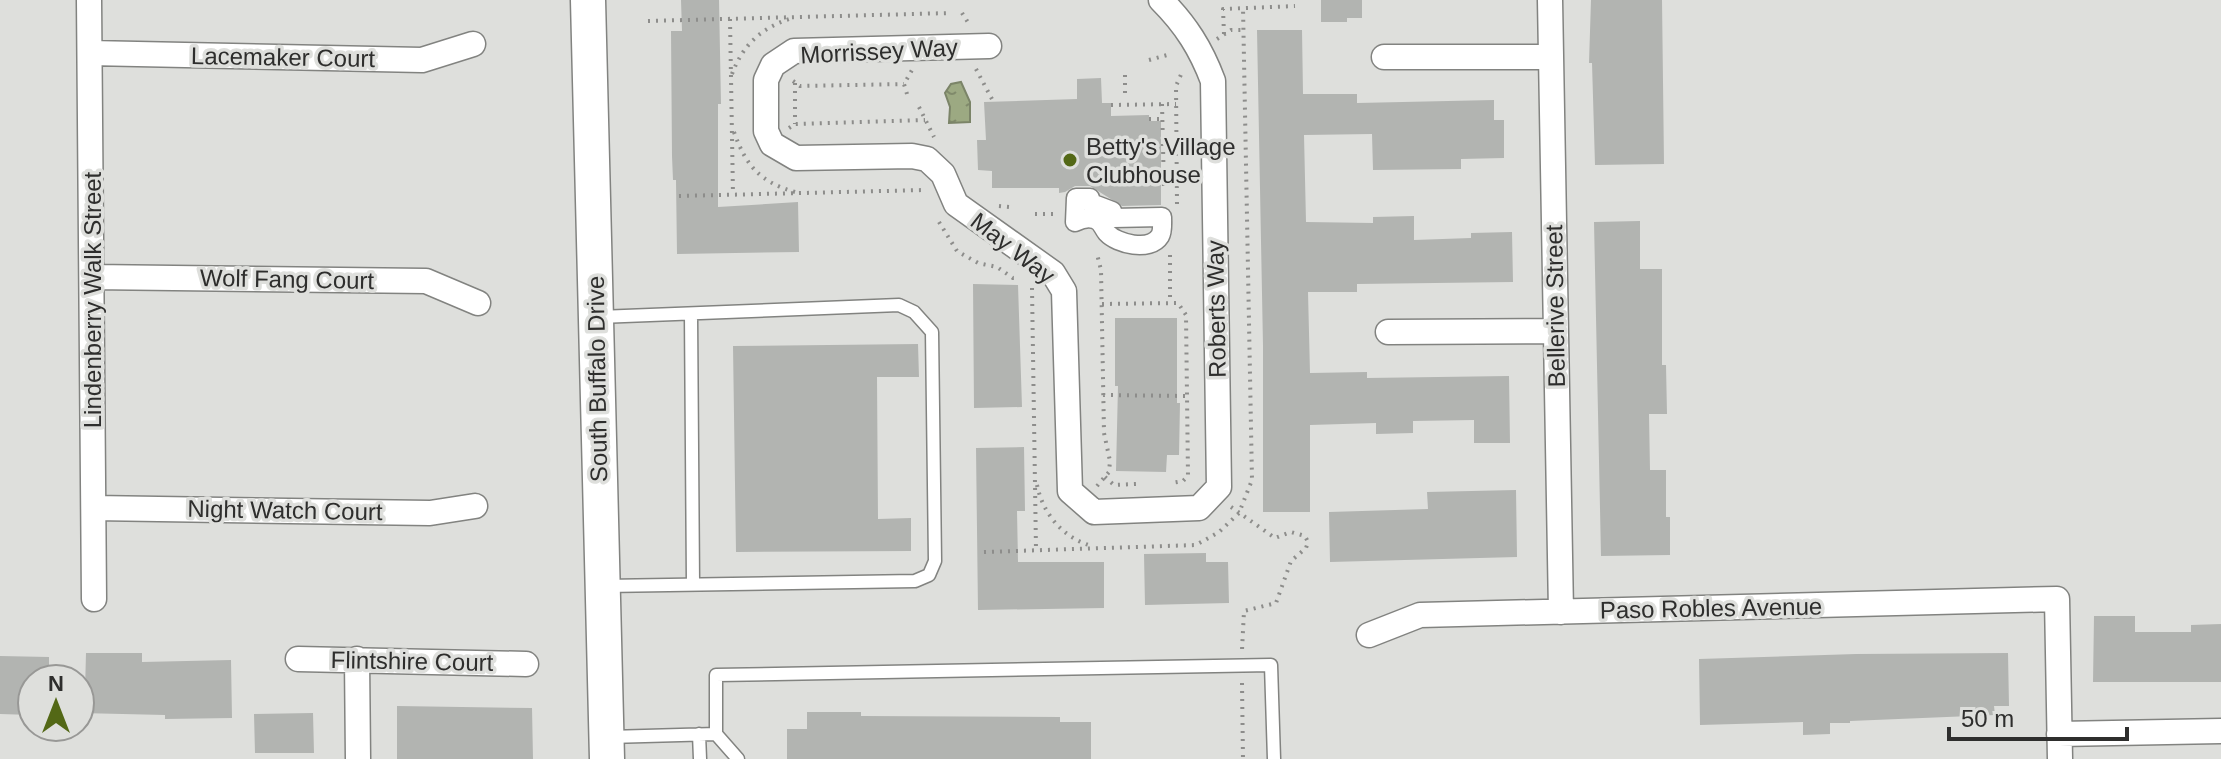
<svg xmlns="http://www.w3.org/2000/svg" width="2221" height="759" font-family="Arial,sans-serif">
<defs>
<pattern id="water-ripples" width="26" height="14" patternUnits="userSpaceOnUse" patternTransform="scale(2)"><rect width="26" height="14" fill="#9ca982"/><path d="M2 4q2-2 4 0t4 0M15 11q2-2 4 0t4 0" fill="none" stroke="#808a6b"/></pattern>
</defs>
<rect width="100%" height="100%" fill="#dedfdc"/>
<path fill="url(#water-ripples)" stroke="#7b8468" stroke-width="2" d="M961,82L970,102V122L949,123L950,107L945,93L951,84Z"/>
<path fill="#b2b4b1" d="M681,0H719L721,104H718V207L798,202L799,252L677,254L676,180H673L672,156L671,31H682Z
M1321,0H1362V18H1347V22H1321Z
M1591,0H1662L1664,164L1595,165L1592,63H1589Z
M1257,30H1302L1303,94H1357V103L1494,100V120H1504V158L1461,159V169L1373,170L1372,134L1304,135L1306,222L1373,223V217L1414,216V240L1471,238V233L1512,232L1513,282L1357,284V292H1308L1310,373L1367,372V378L1509,376L1510,443H1474V420L1413,421V433L1376,434V423L1310,425V512H1263V346Z
M1101,78L1102,103H1111V116L1149,115V121H1161V205L1122,206L1090,186H1075L1065,192L1059,193V188H992V171L978,170L977,140H986L984,102L1077,99V79Z
M1640,221V269H1662V365H1666L1667,414H1649L1650,470H1666V517H1670V555L1601,556L1594,222Z
M973,284L1018,285L1022,407L974,408Z
M1115,318H1177V403H1180L1179,455H1167L1166,472L1116,471L1118,386H1115Z
M918,344L919,377H877L878,519L911,518V551L736,552L733,346Z
M1024,447L1025,511H1017L1018,562H1104V608L978,610L976,448Z
M1516,490L1517,557L1330,562L1329,512L1428,509L1427,492Z
M1206,553V562H1228L1229,603L1145,605L1144,554Z
M2094,616H2135V632H2191V625L2221,624V682H2093Z
M86,653H142V662L231,660L232,718L165,719V715L80,713V691H85Z
M2008,653L2009,706H1994L1995,715L1850,721V723H1830V734L1803,735V722L1700,725L1699,659L1856,654Z
M0,656L49,657V679H32V715L0,714Z
M397,706L532,708L533,759H397Z
M807,712H861V716L1060,717V722H1091V759H787V729H807Z
M313,713L314,753H255L254,714Z"/>
<g fill="none" stroke-linecap="round" stroke-linejoin="round">
<g stroke="#828380" stroke-width="15">
<path id="service" d="M691,314L693,584
M599,317L899,305L914,312L932,332L935,561L929,575L915,581L605,586
M699,734L700,759
M716,734L738,759
M609,737L716,734V675L1271,665L1274,759"/>
</g>
<g stroke="#828380" stroke-width="21">
<path id="pedestrian" d="M1076,198H1090L1091,203L1112,211L1113,218L1162,217C1162,223 1163,231 1160,236C1150,252 1117,244 1107,233C1102,227 1102,221 1094,219C1087,217 1081,219 1075,222Z"/>
</g>
<g stroke="#828380" stroke-width="27">
<path id="minor" d="M89,0L94,599
M1550,0L1561,612
M989,46L794,51L773,65L766,80V131L772,144L796,158L912,156L927,159L943,174L956,204L1053,273L1064,291L1070,491L1094,512L1199,508L1219,487L1213,81C1201,49 1186,25 1161,0
M90,53L422,60L473,44
M1384,57H1551
M92,277L426,281L478,303
M1388,332L1556,331
M94,508L430,513L475,506
M1369,635L1420,615L2057,599L2060,759
M298,659L526,664
M357,659L358,759
M2059,734L2221,731"/>
</g>
<g stroke="#828380" stroke-width="37">
<path id="secondary" d="M588,0L607,759"/>
</g>
<path stroke="#8d8d8b" stroke-width="4" stroke-dasharray="2 6" stroke-linecap="butt" d="M962,13L969,24
M730,19L733,195
M648,21L951,13
M1224,34L1223,9L1295,6
M1217,39L1231,30H1244
M1149,60L1171,54
M976,69L993,101
M732,74C743,45 760,29 789,19
M1125,75V96
M793,81L800,86L904,84
M795,83V124
M907,94L904,84L912,70
M1162,104L1164,189
M1111,105L1176,104
M919,107L934,137
M1149,119H1163
M789,128L795,124L925,120
M734,132C746,166 760,182 795,192
M679,196L925,190
M1177,204L1176,86L1183,70
M999,206L1010,207
M1035,214H1056
M939,222L957,251L978,263L997,267L1013,278H1019
M1170,255V303
M1032,288L1036,550
M1102,304L1178,303L1186,315L1188,476L1183,481L1172,483
M1103,395L1187,396
M1105,477L1114,485L1136,484
M1037,485C1043,514 1063,538 1092,546
M1097,486L1109,472L1110,461L1104,433L1101,270L1097,254
M1231,507L1275,538L1291,532L1305,536L1308,542L1306,548L1291,561L1276,603L1244,611L1242,650
M984,552L1196,545L1219,532L1239,513L1252,480L1243,7
M1242,683L1243,759"/>
<use href="#service" stroke="#fff" stroke-width="12"/>
<use href="#pedestrian" stroke="#fff" stroke-width="18"/>
<use href="#minor" stroke="#fff" stroke-width="24"/>
<use href="#secondary" stroke="#fff" stroke-width="34"/>
</g>
<circle fill="#536816" stroke="#dedfdc" stroke-width="3" cx="1070" cy="160" r="8"/>
<g text-anchor="middle" dominant-baseline="central" stroke-width="7" stroke-linejoin="round" paint-order="stroke">
<g font-size="24" fill="#2e2e2d" stroke="#dedfdc">
<text transform="translate(879 51) rotate(-3)">Morrissey Way</text>
<text transform="translate(283 57) rotate(1)">Lacemaker Court</text>
<text transform="translate(1013 248) rotate(38)">May Way</text>
<text transform="translate(287 279) rotate(1)">Wolf Fang Court</text>
<text transform="translate(92 300) rotate(-90)">Lindenberry Walk Street</text>
<text transform="translate(1555 306) rotate(-91)">Bellerive Street</text>
<text transform="translate(1216 309) rotate(-91)">Roberts Way</text>
<text transform="translate(597 379) rotate(-91)">South Buffalo Drive</text>
<text transform="translate(285 510) rotate(1)">Night Watch Court</text>
<text transform="translate(1711 608) rotate(-1)">Paso Robles Avenue</text>
<text transform="translate(412 661) rotate(1)">Flintshire Court</text>
</g>
<g font-size="24" fill="#2e2e2d" stroke="#dedfdc" text-anchor="start">
<text x="1086" y="146">Betty's Village<tspan x="1086" dy="28">Clubhouse</tspan></text>
</g>
</g>
<g transform="translate(56 703)"><circle r="38" fill="#dedfdc" stroke="#989896" stroke-width="2"/>
<path d="M0-6L14 30L0 20L-14 30Z" fill="#536816"/>
<text y="-12" font-size="22" font-weight="bold" text-anchor="middle" fill="#2e2e2d">N</text>
</g>
<path d="M1949 727v12h178v-12" fill="none" stroke="#2e2e2d" stroke-width="4"/>
<text x="1961" y="727" font-size="24" fill="#2e2e2d" stroke="#dedfdc" stroke-width="6" paint-order="stroke">50 m</text>
</svg>
